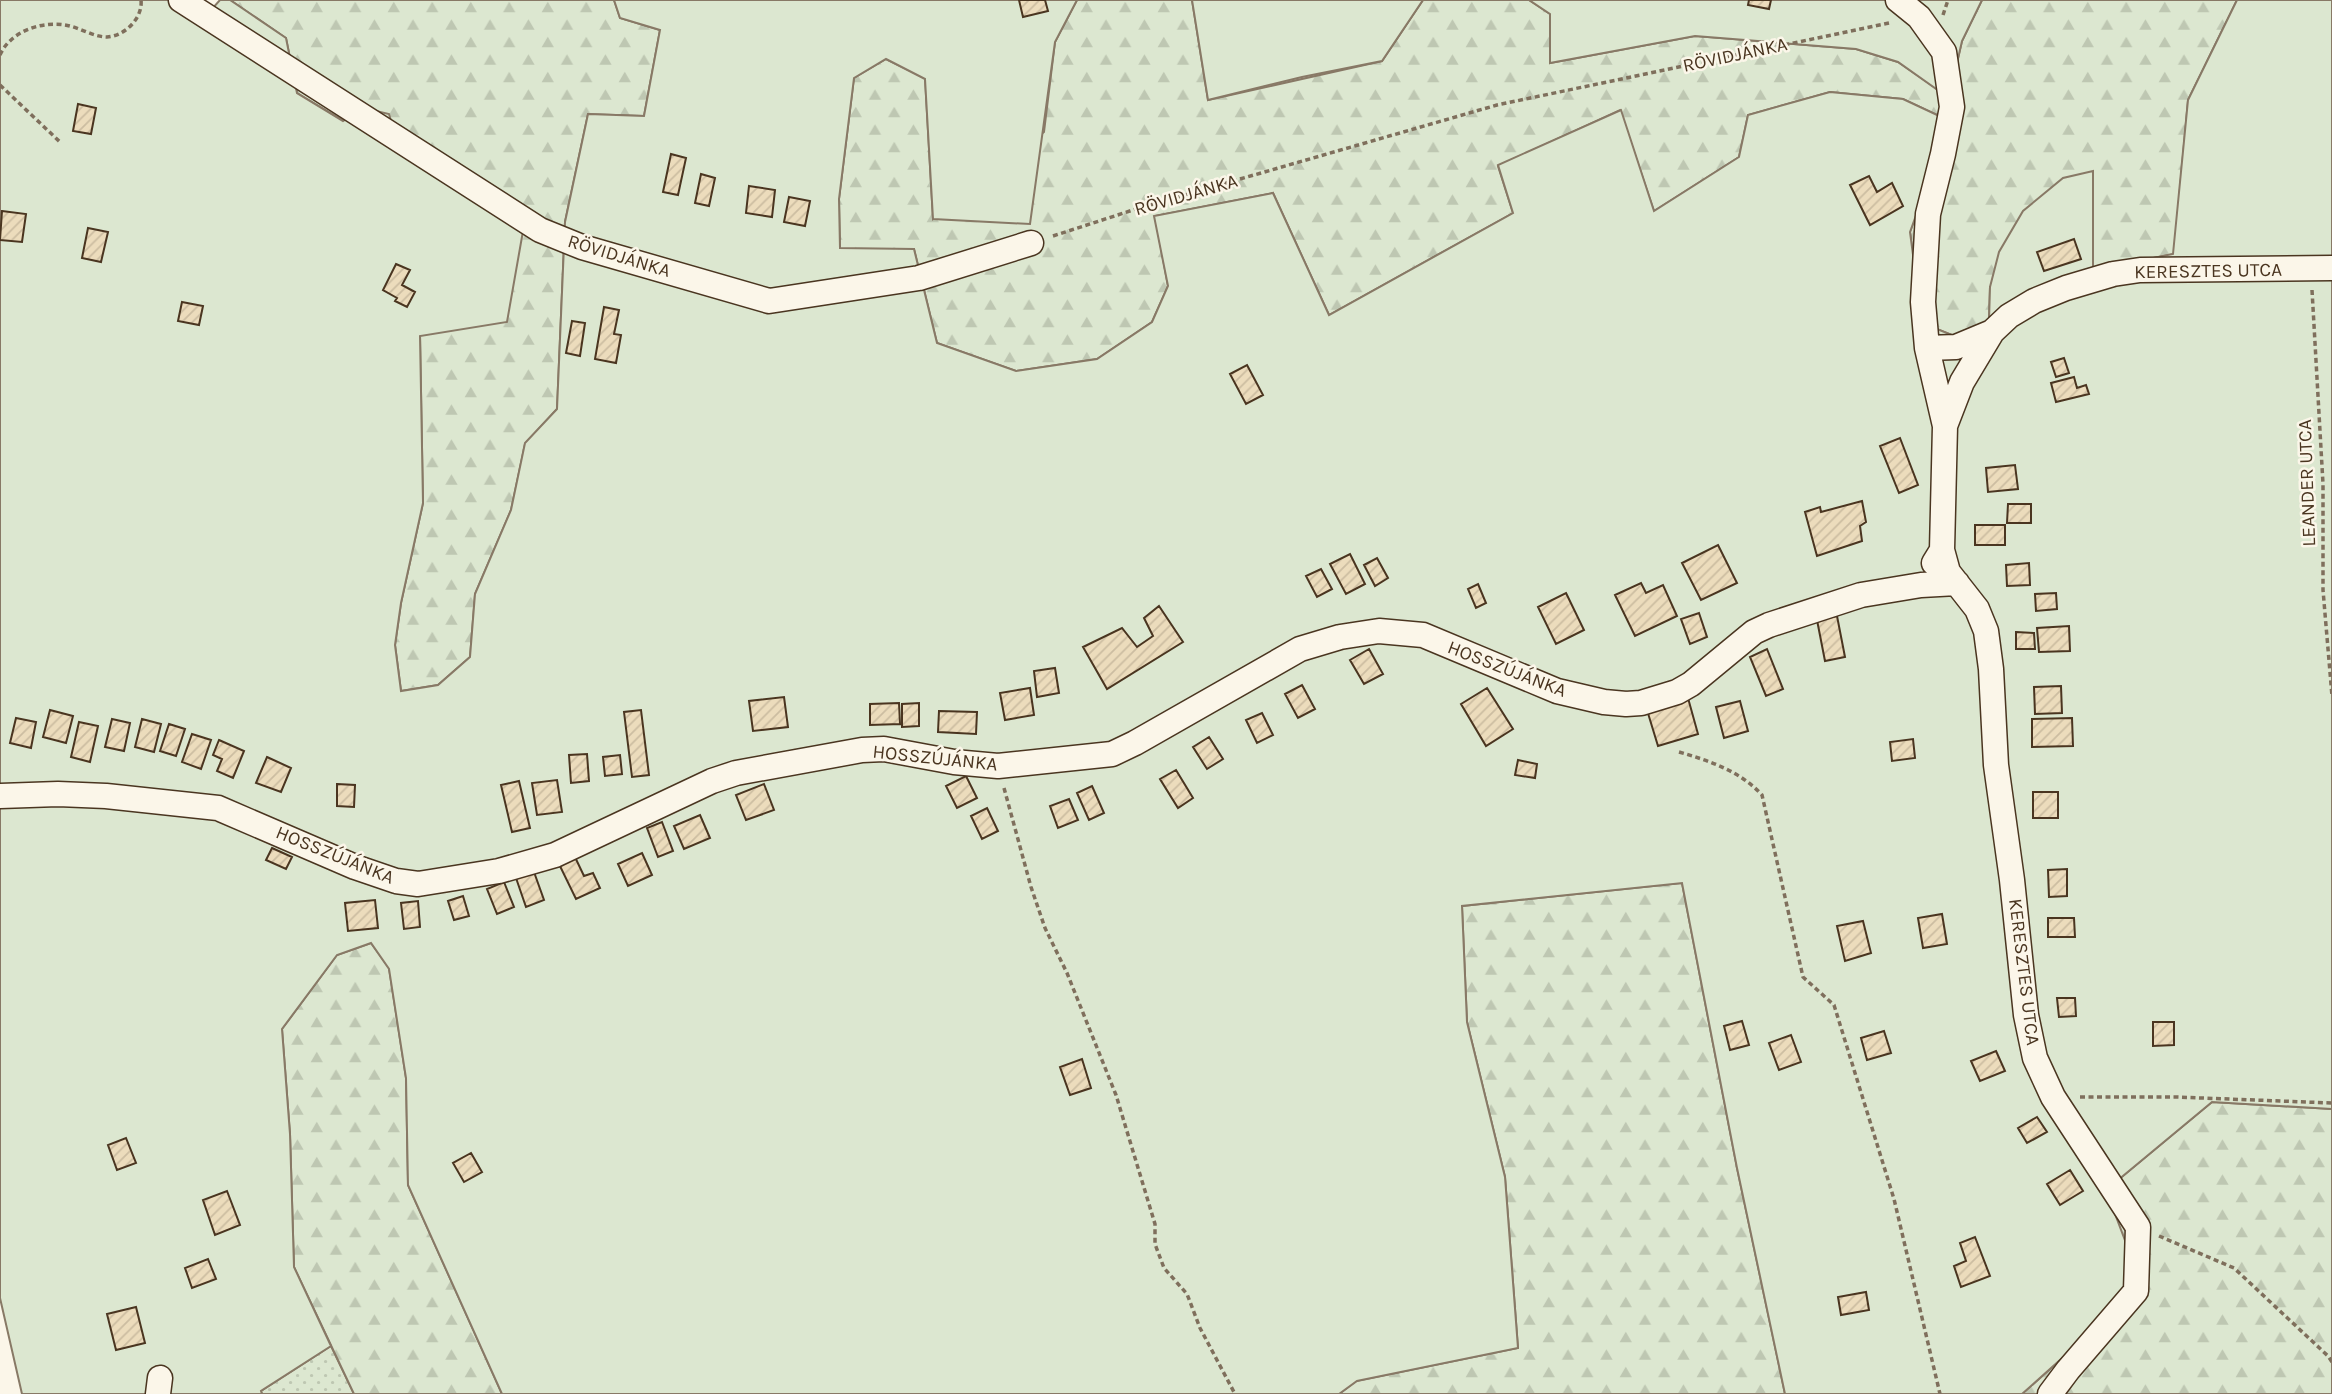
<svg xmlns="http://www.w3.org/2000/svg" width="2332" height="1394" font-family="Karla,sans-serif">
<defs>
<pattern id="grass-dots" width="8" height="8" patternUnits="userSpaceOnUse" patternTransform="scale(1.75)"><rect width="8" height="8" fill="#dce7d0"/><path d="M2 2h.1M6 6h.1" fill="none" stroke="#bec7b2" stroke-width="1.8" stroke-linecap="round"/></pattern>
<pattern id="forest-firs" width="22" height="20" patternUnits="userSpaceOnUse" patternTransform="scale(1.75)"><rect width="22" height="20" fill="#dce7d0"/><path d="M5 1l3.5 6h-7zM16 11l3.5 6h-7z" fill="#bec7b2"/></pattern>
<pattern id="building-hatch" width="6" height="6" patternUnits="userSpaceOnUse" patternTransform="scale(1.75)"><rect width="6" height="6" fill="#ecdcbc"/><path d="M-1 1l2-2M0 6l6-6M5 7l2-2" fill="none" stroke="#ccbda1"/></pattern>
</defs>
<rect width="100%" height="100%" fill="#fbf6e9"/>
<path fill="url(#grass-dots)" stroke="#887966" stroke-width="2" d="M331,1346L354,1394H262L261,1391Z"/>
<path fill="url(#forest-firs)" stroke="#887966" stroke-width="2" d="M230,0H614L620,18L660,30L644,116L588,114L565,222L557,409L525,444L511,510L475,594L470,657L438,685L401,691L395,645L401,603L423,503L420,335L364,108L344,121L297,93L286,38Z
M1077,0H1192L1208,100L1382,61L1423,0H1529L1550,14V63L1695,36L1856,49L1898,62L1949,97L1962,41L1982,0H2237L2188,100L2174,254L2093,270L1990,287L1989,321L1959,338L1922,323L1910,232L1950,121L1903,99L1830,92L1748,115L1739,157L1654,211L1620,110L1498,166L1513,213L1329,315L1273,193L1155,216L1168,286L1152,322L1097,359L1016,371L937,343L914,249H840L839,199L854,78L886,59L925,78L933,219L1044,132L1055,42Z
M1682,883L1737,1168L1785,1394H1339L1356,1381L1518,1348L1505,1177L1467,1022L1462,906Z
M371,943L389,968L406,1078L408,1185L502,1394H354L294,1267L290,1134L282,1029L337,955Z
M2212,1102L2332,1109V1394H2022L2070,1351L2106,1190Z"/>
<path fill="#dce7d0" stroke="#887966" stroke-width="2" d="M0,0H200L212,9L220,0H230L286,38L297,93L343,121L364,108L389,114L396,138L526,214L507,322L420,336L423,503L401,603L395,645L401,691L438,685L470,657L475,594L511,510L525,443L557,409L565,222L588,114L644,116L660,30L620,18L614,0H1077L1055,42L1030,224L933,219L925,79L886,59L854,78L839,199L840,248L914,249L937,343L1016,371L1097,359L1152,322L1168,286L1154,216L1273,193L1329,315L1513,213L1498,165L1621,110L1654,211L1739,157L1748,115L1830,92L1903,99L1950,121L1910,232L1922,323L1959,338L1989,321L1990,287L1999,252L2023,211L2063,178L2093,171V270L2173,254L2188,100L2237,0H2332V1109L2212,1102L2106,1190L2140,1280L2070,1351L2022,1394H1785L1737,1168L1682,883L1462,906L1467,1022L1505,1177L1518,1348L1357,1381L1339,1394H502L408,1185L406,1078L389,969L371,943L337,955L282,1029L290,1134L294,1267L331,1346L261,1391L262,1394H22L0,1298Z
M1192,0H1423L1382,61L1302,77L1208,100Z
M1529,0H1982L1962,41L1949,98L1898,62L1856,49L1695,36L1550,63V14Z"/>
<path fill="url(#building-hatch)" stroke="#4a3520" stroke-width="2" d="M1019,0H1045L1048,11L1023,17Z
M1749,0H1771L1769,9L1748,5Z
M78,104L96,108L91,134L73,131Z
M671,154L686,158L678,195L663,192Z
M701,174L715,178L709,206L695,203Z
M1869,176L1877,192L1892,183L1903,206L1870,225L1850,185Z
M749,186L775,190L772,217L746,213Z
M789,197L810,201L805,226L784,222Z
M2,211L26,214L22,242L0,240Z
M88,228L108,232L101,262L82,258Z
M2074,239L2081,259L2044,271L2037,252Z
M396,264L410,270L402,285L415,292L407,307L395,301L397,298L383,290Z
M182,302L203,306L199,325L178,321Z
M604,307L619,310L614,334L621,335L616,363L595,359Z
M572,321L585,323L580,356L566,353Z
M2064,358L2069,373L2056,377L2051,362Z
M1247,365L1263,395L1246,404L1230,374Z
M2074,377L2077,388L2086,385L2089,394L2056,402L2051,383Z
M1900,438L1918,485L1899,493L1880,446Z
M2015,465L2018,489L1988,492L1986,468Z
M1862,501L1866,522L1860,526L1862,541L1817,556L1805,512L1820,507L1821,512Z
M2008,504H2031V523H2007Z
M1975,525H2005V545H1975Z
M1718,545L1737,583L1701,600L1682,563Z
M1350,554L1365,584L1346,594L1330,564Z
M1377,558L1388,578L1375,586L1364,565Z
M2029,563L2030,585L2007,586L2006,565Z
M1321,569L1332,589L1317,597L1306,576Z
M1641,583L1646,593L1663,585L1677,616L1635,636L1615,595Z
M1478,584L1486,603L1476,608L1468,589Z
M1566,593L1584,630L1556,644L1538,607Z
M2056,593L2057,609L2036,611L2035,594Z
M1159,606L1183,642L1107,689L1083,647L1122,628L1137,647L1153,636L1144,618Z
M1699,613L1707,637L1690,644L1681,619Z
M1837,616L1845,657L1825,661L1817,620Z
M2069,626L2070,651L2039,652L2037,628Z
M2016,632L2034,633L2035,649H2016Z
M1369,649L1383,674L1364,684L1350,660Z
M1767,649L1783,689L1766,696L1750,657Z
M1055,668L1059,693L1037,697L1034,671Z
M1302,685L1315,709L1298,718L1285,694Z
M2061,686L2062,713L2035,714L2034,687Z
M1030,688L1034,715L1005,720L1000,693Z
M1487,688L1513,729L1486,746L1461,704Z
M784,697L788,727L753,731L749,701Z
M1688,698L1698,734L1658,746L1647,710Z
M1740,701L1748,731L1724,738L1716,707Z
M899,703L900,724L870,725V704Z
M919,703V726L902,727V704Z
M50,710L73,716L66,743L43,737Z
M641,710L649,775L632,777L624,712Z
M939,711L977,712L976,734L938,732Z
M1262,713L1273,735L1257,743L1246,720Z
M16,718L36,722L31,748L10,743Z
M2072,718L2073,746L2032,747V719Z
M112,719L130,723L124,751L105,747Z
M142,719L161,724L154,752L135,747Z
M79,722L98,726L90,762L71,757Z
M169,724L185,729L176,756L160,751Z
M192,734L211,740L201,769L182,762Z
M1209,737L1223,759L1207,769L1193,747Z
M1913,739L1915,758L1892,761L1890,742Z
M219,740L244,751L233,778L217,771L222,759L213,755Z
M587,754L589,781L571,783L569,755Z
M620,755L622,774L605,776L603,757Z
M267,757L291,768L281,792L256,783Z
M1518,760L1537,764L1535,778L1515,775Z
M1176,770L1193,798L1178,808L1160,779Z
M966,776L977,798L957,808L946,786Z
M557,780L562,812L537,815L532,783Z
M519,781L530,828L512,832L501,785Z
M337,784L355,785L354,807L337,806Z
M764,784L774,810L746,820L736,795Z
M1092,786L1104,813L1089,820L1077,793Z
M2033,792H2058V818H2033Z
M1069,799L1078,820L1058,828L1050,806Z
M987,808L998,831L982,839L971,816Z
M700,815L710,838L684,849L674,826Z
M662,822L673,851L658,857L647,828Z
M272,848L292,857L286,869L266,860Z
M642,853L652,875L628,886L618,864Z
M574,855L584,876L593,873L600,888L576,899L558,862Z
M2067,869V896L2049,897L2048,870Z
M534,872L544,900L526,907L516,878Z
M504,882L514,907L497,914L487,889Z
M463,896L469,916L454,920L448,901Z
M375,900L378,928L348,931L345,903Z
M418,901L420,927L404,929L401,903Z
M1942,914L1947,944L1923,948L1918,918Z
M2048,918H2074L2075,937H2048Z
M1863,921L1871,953L1845,961L1837,926Z
M2057,998H2075L2076,1016L2059,1017Z
M1742,1021L1749,1045L1730,1050L1724,1026Z
M2153,1022H2174V1045L2153,1046Z
M1884,1031L1891,1053L1867,1060L1861,1038Z
M1791,1035L1801,1062L1779,1070L1769,1043Z
M1996,1051L2005,1071L1980,1081L1971,1061Z
M1082,1059L1091,1088L1070,1095L1060,1067Z
M2037,1117L2047,1132L2027,1143L2018,1128Z
M126,1138L136,1163L117,1170L108,1145Z
M471,1153L482,1172L464,1182L453,1163Z
M2070,1170L2083,1191L2060,1205L2047,1184Z
M227,1191L240,1225L215,1235L203,1200Z
M1975,1237L1990,1276L1961,1287L1954,1266L1966,1261L1960,1243Z
M208,1259L216,1279L192,1288L185,1268Z
M1866,1292L1869,1310L1841,1315L1838,1297Z
M136,1307L145,1343L116,1350L107,1314Z"/>
<g fill="none" stroke-linecap="round" stroke-linejoin="round">
<g stroke="#4a3520" stroke-width="27">
<path id="minor" d="M181,0L540,230L582,247L769,301L919,278L1031,243
M1898,0L1919,17L1944,52L1952,107L1943,154L1928,214L1923,302L1927,348L1956,347L1992,332
M1927,348L1945,426
M1942,550L1948,572L1977,609L1986,631L1991,669L1996,765L2012,880L2026,1015L2035,1058L2053,1097L2138,1227L2136,1291L2068,1370L2050,1394
M1934,563L1942,550L1945,426L1962,382L1992,332L2009,316L2034,301L2066,288L2113,274L2140,270L2332,268
M0,796L58,794L106,796L218,808L355,867L396,881L418,884L499,871L555,855L712,781L736,773L862,750L884,749L954,762L998,766L1112,754L1135,743L1300,649L1340,637L1379,631L1423,635L1557,691L1604,702L1626,704L1641,703L1677,692L1691,684L1754,632L1769,625L1861,595L1921,585L1957,583
M158,1394L160,1378"/>
</g>
<path stroke="#7f6f5c" stroke-width="3.5" stroke-dasharray="5 3.5" stroke-linecap="butt" d="M1943,15L1948,0
M0,55C10,32 40,21 65,25C79,27 93,37 107,37C125,36 143,18 141,0
M0,85L60,142
M1053,236L1136,209L1497,105L1889,23
M2312,290L2323,484V590L2332,696
M1679,752C1710,761 1740,771 1762,795L1803,977L1834,1005L1894,1199L1940,1394
M1004,788L1031,887L1045,928L1067,973L1116,1095L1155,1224V1244L1164,1268L1187,1294L1200,1328L1235,1394
M2080,1097H2176L2332,1103
M2159,1236L2234,1268L2328,1356L2332,1362"/>
<use href="#minor" stroke="#fbf6e9" stroke-width="24"/>
</g>
<g text-anchor="middle" dominant-baseline="central" stroke-width="5" stroke-linejoin="round" paint-order="stroke">
<g font-size="19" fill="#4a3520" stroke="#fbf6e9">
<text transform="translate(1735 55) rotate(-12)">RÖVIDJÁNKA</text>
<text transform="translate(1186 195) rotate(-16)">RÖVIDJÁNKA</text>
<text transform="translate(619 256) rotate(17)">RÖVIDJÁNKA</text>
<text transform="translate(2208 271) rotate(-1)">KERESZTES UTCA</text>
<text transform="translate(2307 483) rotate(-92)">LEANDER UTCA</text>
<text transform="translate(1507 669) rotate(21)">HOSSZÚJÁNKA</text>
<text transform="translate(935 758) rotate(6)">HOSSZÚJÁNKA</text>
<text transform="translate(335 855) rotate(22)">HOSSZÚJÁNKA</text>
<text transform="translate(2024 972) rotate(83)">KERESZTES UTCA</text>
</g>
</g>
</svg>
